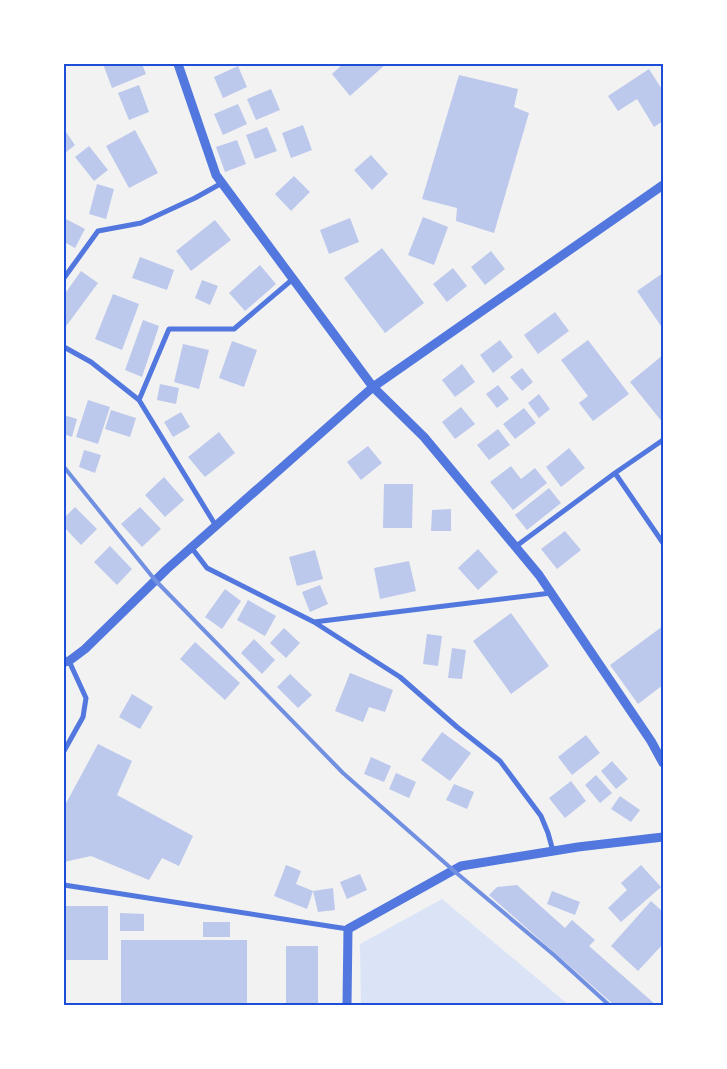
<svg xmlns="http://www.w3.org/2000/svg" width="727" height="1069" font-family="'Space Grotesk',sans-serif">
<rect width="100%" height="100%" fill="#f2f2f2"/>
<path fill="#dbe4f7" d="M442,899L569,1005H361L360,944Z"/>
<path fill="#bdc9ec" d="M103,64H142L146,74L112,88Z
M343,64H386L350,96L332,74Z
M238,66L247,87L223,98L214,77Z
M649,69L663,91V121L654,127L637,99L618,111L608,96Z
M459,75L518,89L514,107L529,113L494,233L456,221L457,208L422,199Z
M139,85L149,112L129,120L118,93Z
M271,89L280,110L256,120L247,99Z
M238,104L247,124L223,135L214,114Z
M303,125L312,150L291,158L282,133Z
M267,127L277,151L255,159L246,135Z
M64,129L75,145L64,154Z
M135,130L158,173L129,188L106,146Z
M237,140L246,164L225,172L216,147Z
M89,146L108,170L94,181L75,157Z
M371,155L388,174L372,190L354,170Z
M294,176L310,192L291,211L275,194Z
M97,184L114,189L106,219L89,214Z
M423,217L448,227L434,265L408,255Z
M64,218L85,229L75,248L64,242Z
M350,218L359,242L329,254L320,230Z
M215,220L231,240L191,271L176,251Z
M382,248L424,303L385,333L344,278Z
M491,251L505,269L485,285L471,267Z
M140,257L174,270L167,290L132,278Z
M260,265L276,284L245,311L229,293Z
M453,268L467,286L447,302L433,284Z
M81,271L98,283L64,329V295Z
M663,273V329L637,291Z
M202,280L218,286L210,305L195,298Z
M113,294L139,304L122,350L95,339Z
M555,312L569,331L538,354L524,335Z
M143,320L159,326L142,377L125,370Z
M500,340L513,357L493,373L480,355Z
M588,340L629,394L593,421L579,403L588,396L561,360Z
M232,341L257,350L244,387L219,378Z
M183,344L209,350L199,389L174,382Z
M663,355V423L630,382Z
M462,364L475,382L455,397L442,380Z
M522,368L533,382L522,391L510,377Z
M160,384L179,388L176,404L157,400Z
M498,385L509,399L497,408L486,394Z
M539,394L550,409L539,418L528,403Z
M88,400L110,407L98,444L76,437Z
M461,407L475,424L455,439L442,422Z
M524,408L536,423L515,439L503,424Z
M111,410L136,418L130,437L105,429Z
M181,412L190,427L173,437L164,422Z
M64,415L77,419L72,437L64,434Z
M498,429L510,445L489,460L477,445Z
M219,432L235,453L205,477L188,457Z
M368,446L382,463L361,480L347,462Z
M569,448L585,468L561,487L546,467Z
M84,450L101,455L95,473L79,467Z
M511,466L521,479L535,468L547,483L513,510L490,482Z
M164,477L184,500L165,517L145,495Z
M384,484H413L412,528H383Z
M549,488L561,503L527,530L515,515Z
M75,507L97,529L81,545L64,527V518Z
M140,507L161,529L142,547L121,524Z
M451,509V531H431L432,510Z
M565,531L581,550L557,569L541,549Z
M110,546L132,569L117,585L94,562Z
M478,549L498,572L478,590L458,568Z
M315,550L323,579L297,586L289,557Z
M409,561L416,591L380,599L374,568Z
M320,585L328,604L310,612L302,592Z
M225,589L241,601L222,629L205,617Z
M248,600L276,616L265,636L237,620Z
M511,613L549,666L511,694L473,641Z
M663,626V685L638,704L610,665Z
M284,628L300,643L286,658L270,643Z
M427,634L442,636L438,666L423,664Z
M254,639L275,660L262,674L241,653Z
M195,642L240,683L225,700L180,659Z
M452,648L466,650L462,679L448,678Z
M350,673L393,690L385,712L369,707L363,722L335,711Z
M290,674L312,695L298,708L277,687Z
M132,694L153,707L140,729L119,717Z
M442,732L471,753L450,781L421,760Z
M586,735L600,753L572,775L558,757Z
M98,744L132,761L117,795L193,836L179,866L162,858L149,880L91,856L64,862V807Z
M371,757L391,766L384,782L364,774Z
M612,761L628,779L616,789L601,771Z
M396,773L416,782L409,798L389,789Z
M596,775L612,793L600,803L585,785Z
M571,781L586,801L565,818L549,798Z
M454,784L474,792L467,809L446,800Z
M620,796L640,810L631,822L611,809Z
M286,865L301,871L296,884L313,891L307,909L274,896Z
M641,865L661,887L621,922L608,908L627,890L621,883Z
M360,874L367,890L347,899L340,882Z
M517,885L565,928L572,920L595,940L589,946L656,1005H614L489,895L497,887Z
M333,888L335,910L318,912L313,891Z
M552,891L580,902L575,915L547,904Z
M651,901L663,912V944L638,971L611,946Z
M64,906H108V960H64Z
M120,913L144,914V931H120Z
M203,922H230V937H203Z
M121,940H247V1005H121Z
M286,946H318V1005H286Z"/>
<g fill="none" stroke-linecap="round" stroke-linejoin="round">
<path stroke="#5277de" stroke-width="5" d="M64,278L98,231L141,223L195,198L222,183
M64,347L91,362L139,400L216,526
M139,400L169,329H234L293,279
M615,473L663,543
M191,547L207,568L314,622L400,677L457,727L500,761L541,816L548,833L553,851
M515,547L615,473L663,440
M314,622L551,593
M64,751L83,717L86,698L69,661
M64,885L348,929"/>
<path stroke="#5277de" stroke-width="9" d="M178,64L216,175L373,387L424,437L539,575L651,741L663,763
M64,662L69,661L85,649L167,569L373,387L663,185
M347,1005L348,929L461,866L578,847L663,837"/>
<path stroke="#7290e2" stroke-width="4" d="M64,467L155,580L343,773L453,870L554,955L609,1005"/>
</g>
<rect width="727" height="1069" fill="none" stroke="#ffffff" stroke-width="130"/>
<rect x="65" y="65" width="597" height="939" fill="none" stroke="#1d4ed8" stroke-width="2"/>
</svg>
